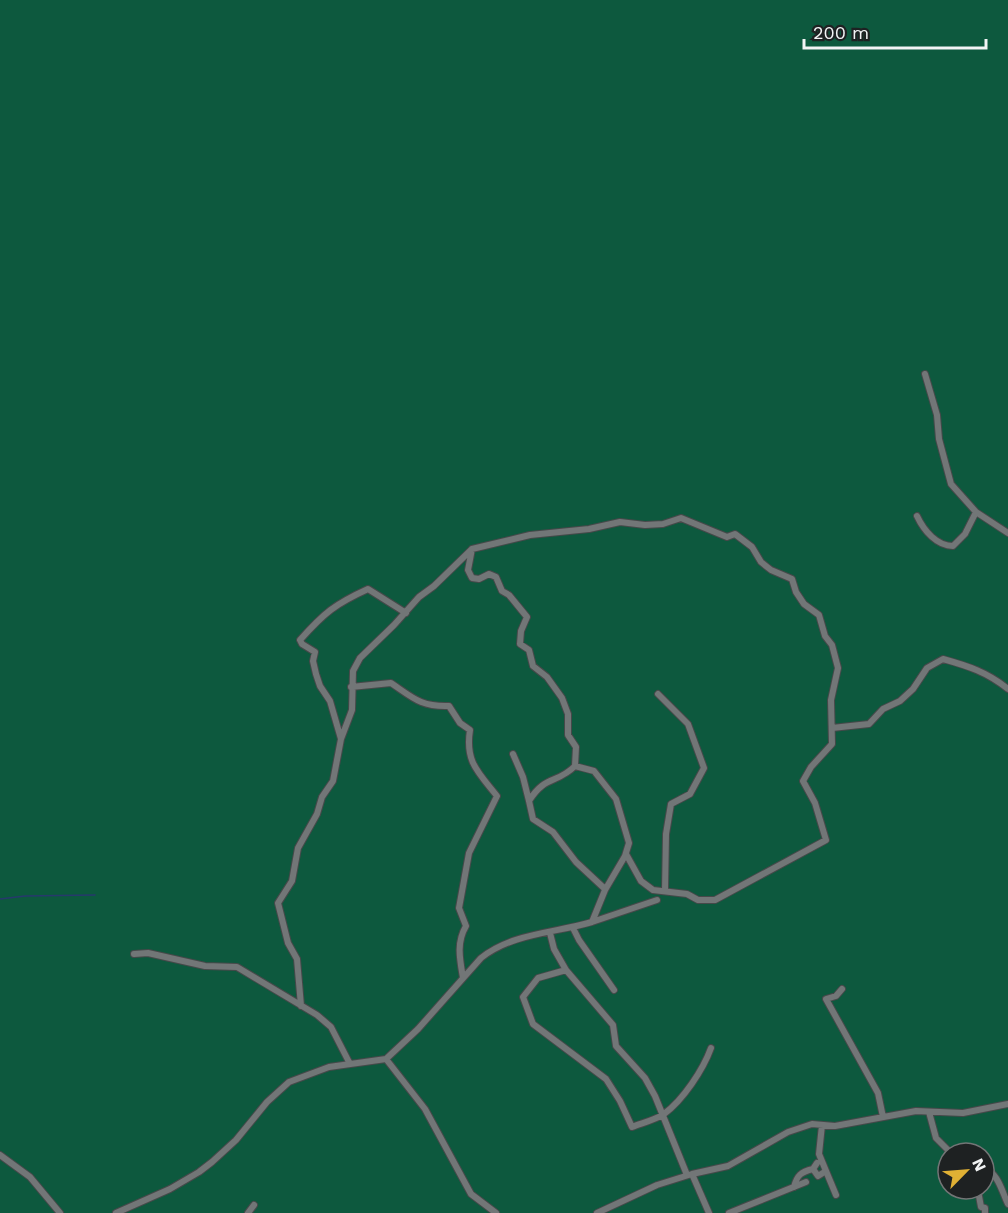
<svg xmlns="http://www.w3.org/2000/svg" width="1008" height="1213" font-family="'Work Sans',sans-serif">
<rect width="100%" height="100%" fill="#272b2c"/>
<path fill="#0d593e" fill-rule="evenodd" d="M0,0H1008V1213H0ZM948,1153H984V1189H948Z"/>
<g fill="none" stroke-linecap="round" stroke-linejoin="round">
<path stroke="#27396c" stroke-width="1.5" d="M0,899L25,896L95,895"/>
<g stroke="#46494a" stroke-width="8">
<path id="minor" d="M925,374L937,415L939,439L951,484L976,512L1008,533
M917,516C924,531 937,546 953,546L965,534L976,512
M351,687L391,683C413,698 421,707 449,706L460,723L470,730C465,762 478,772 497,796L469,853L459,908L466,926C456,943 460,960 463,978
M658,694L688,724L704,768L690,794L671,804L666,834L665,891
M832,728L869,724L883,709L900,701L913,689L927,668L943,659C968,666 987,672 1008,689
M341,739L352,710L353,671L360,658L394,625L419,597L434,586L472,549L530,535L589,529L620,522L645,525L663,524L681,518L727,537L735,534L752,547L761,562L771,570L792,579L796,592L804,604L819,615L825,636L832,645L838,668L831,700L832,744L811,767L803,781L815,803L826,840L715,900H698L687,894L653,890L641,881L626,854
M513,754L523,777L529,801
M575,766C557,784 545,775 529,801L533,819L553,832L576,862L605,889
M592,922L657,900
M573,928L579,940L614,990
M550,933L554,949L566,970L613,1025L616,1046L645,1078L655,1096L687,1175
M134,954L148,953L205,966L237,967L317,1015L331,1027L350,1064
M566,970L538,978L523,997L533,1024L606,1079L620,1101L632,1127C642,1123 655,1120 664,1114C683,1100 703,1070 711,1048
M842,989L836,996L826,999L878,1093L883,1117
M301,1006L297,959L288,943L278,903L292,881L298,848L317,814L322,797L333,781L341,739L330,701L320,686L316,674L313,661L315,652L302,644L300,640C324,613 335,604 368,589L406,613
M386,1059L425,1109L471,1194L496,1213
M929,1112L936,1138L951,1153
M822,1125L819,1154L826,1171
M0,1155L30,1177L60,1213
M813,1169L818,1176L826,1171L836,1195
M984,1169C998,1172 1002,1192 1008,1204
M692,1174L709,1213
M794,1187C797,1175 801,1172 813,1169L817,1163
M975,1189L979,1196L981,1207L985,1208V1213
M116,1213L170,1189L199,1172L212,1162L236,1140L267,1102L289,1082L329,1067L386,1059L418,1029L481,958C512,933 555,933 592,922L605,890L625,856L629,843L616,799L594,771L575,766L576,747L568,735V714L562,698L547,677L533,666L529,650L520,644L521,631L527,617L509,595L502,591L496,577L489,574L479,579L472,578L468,570L472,549
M248,1213L254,1205
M597,1213L657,1185L692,1174L728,1166L788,1132L812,1124L835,1126L916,1111L963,1113L1008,1104
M729,1213L806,1182"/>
</g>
<use href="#minor" stroke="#727677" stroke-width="6"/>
</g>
<g transform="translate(966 1171) rotate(65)"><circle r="28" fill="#1e2122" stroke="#737576" stroke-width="1.5"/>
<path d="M0-4.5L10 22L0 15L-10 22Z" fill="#e0b034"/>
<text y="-9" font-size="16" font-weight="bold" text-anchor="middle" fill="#f2f4f5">N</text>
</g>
<path d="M804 39v9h182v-9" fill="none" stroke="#f2f4f5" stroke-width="3"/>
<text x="813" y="39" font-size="18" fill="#f2f4f5" stroke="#1e2122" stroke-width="4.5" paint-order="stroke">200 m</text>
</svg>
